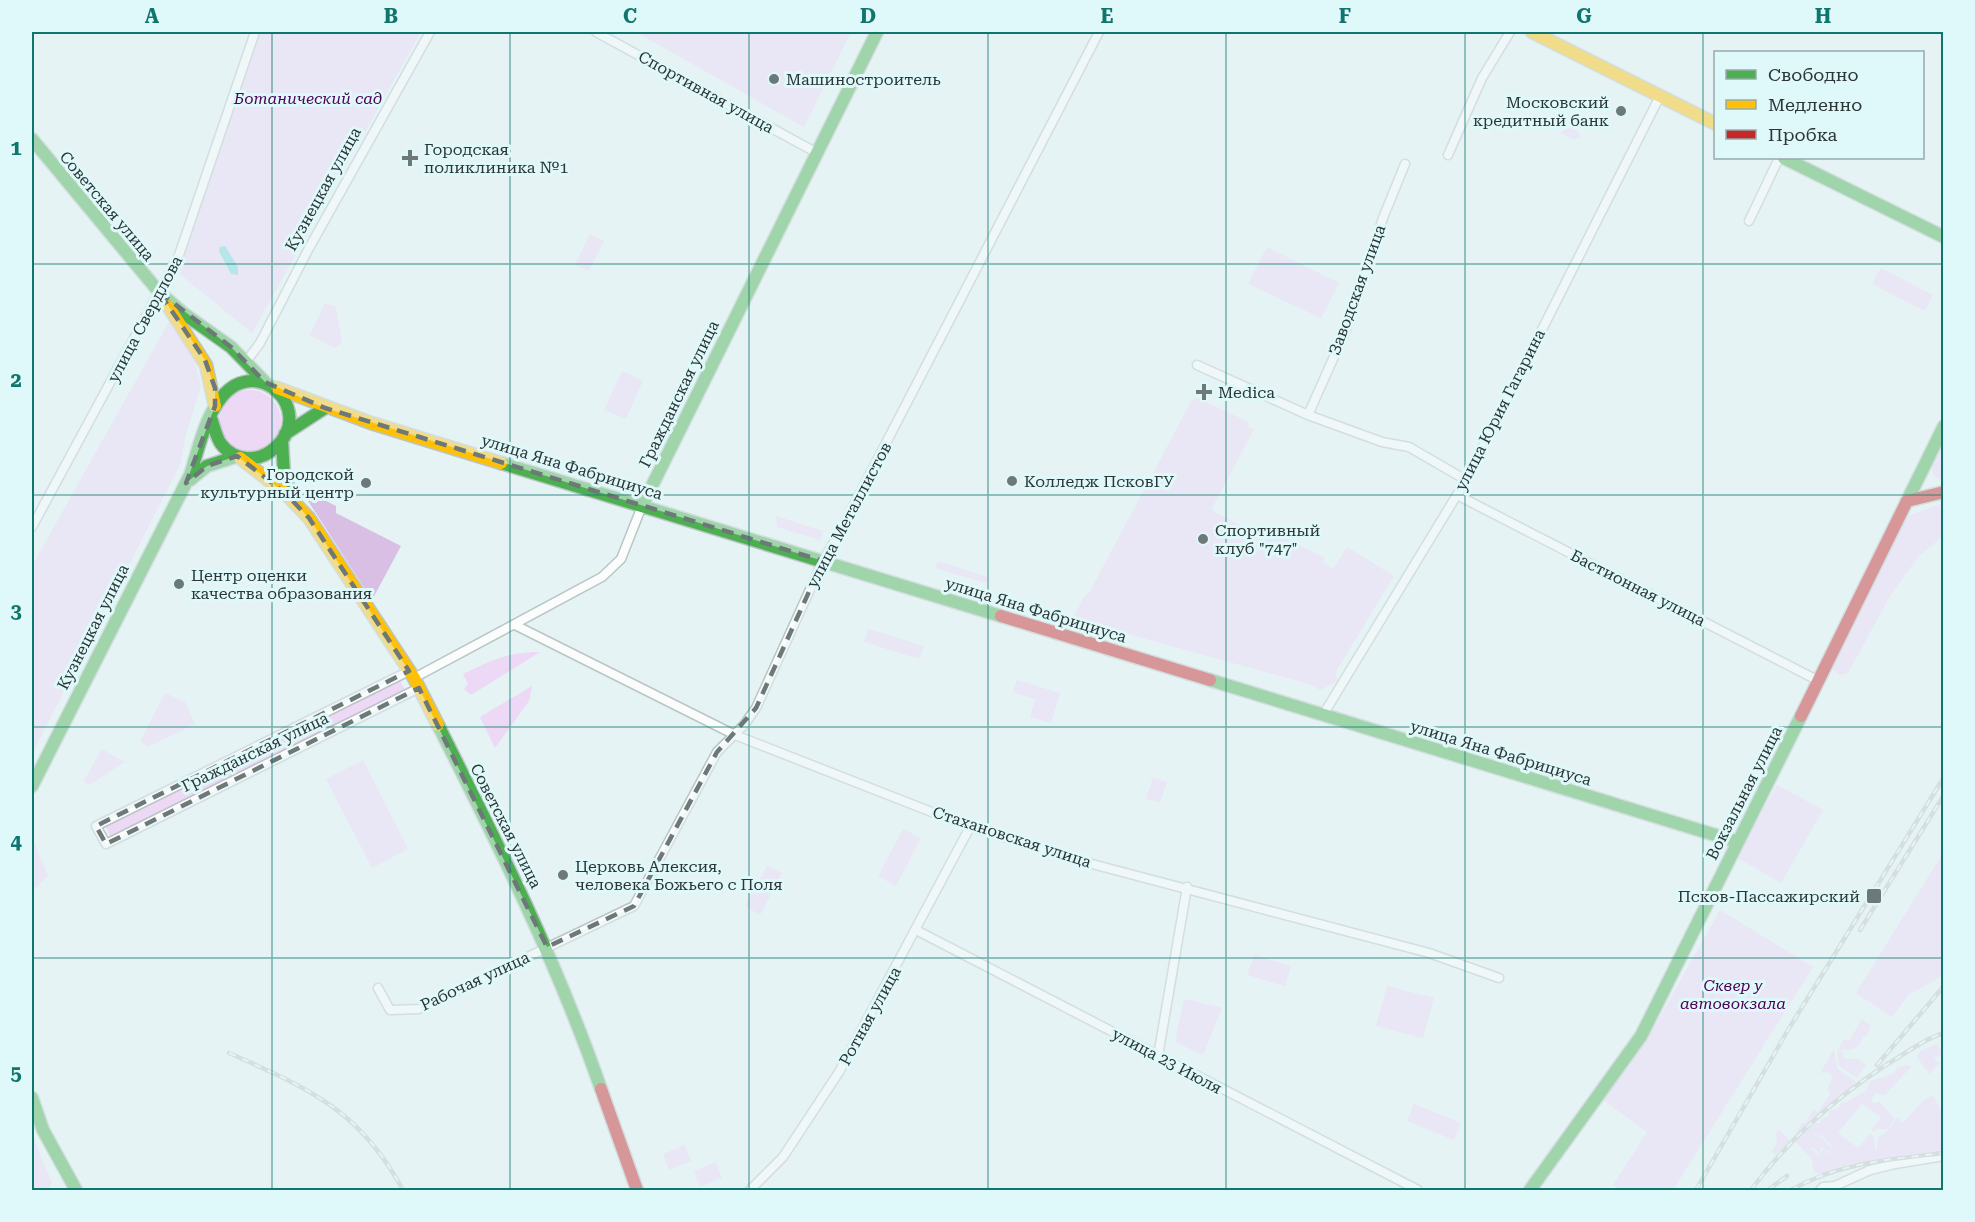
<svg xmlns="http://www.w3.org/2000/svg" width="1975" height="1222" font-family="'Roboto Serif',serif">
<rect width="100%" height="100%" fill="#e5f3f4"/>
<path fill="#edd8f6" d="M261,32H421L252,333L176,271Z
M636,32H851L804,127Z
M1568,127L1579,132L1580,138L1573,139L1560,133Z
M590,234L604,241L589,271L575,265Z
M1267,247L1339,283L1321,318L1248,284Z
M1881,268L1933,295L1925,311L1872,284Z
M325,303L336,307L342,342L335,348L310,335Z
M170,320L193,353L201,386L185,438L181,463L32,754V566Z
M622,371L643,381L626,419L604,410Z
M219 421a31 31 0 1 1 62 0a31 31 0 1 1-62 0Z
M1197,398L1249,422L1247,426L1254,429L1211,510L1253,532L1258,524L1324,558L1323,562L1333,569L1347,547L1394,576L1335,673L1338,681L1320,690L1313,685L1073,619L1083,598L1089,593L1192,400Z
M1943,444V480H1940C1924,471 1937,457 1943,444Z
M1943,503V536L1918,557L1890,596L1848,673L1840,675L1832,669L1908,516Z
M776,516L823,531L820,540L777,527Z
M938,561L988,577L986,583L935,568Z
M868,629L924,646L919,659L864,642Z
M540,652L471,695L464,689L468,684L463,674C492,660 508,652 540,652Z
M399,679L406,692L111,838L105,825Z
M1017,680L1060,693L1051,723L1030,717L1035,699L1013,692Z
M532,686L529,701L495,748L480,717Z
M165,693L185,702L195,724L148,747L140,742Z
M102,749L125,762L89,785L83,782Z
M363,760L408,849L372,868L326,779Z
M1153,777L1167,782L1160,803L1146,799Z
M1777,785L1823,810L1781,883L1736,857Z
M903,829L921,838L896,886L878,876Z
M32,837L48,876L32,891Z
M1943,853V970L1939,978L1908,995L1892,1017L1856,993Z
M767,866L782,873L760,915L745,906Z
M1720,910L1813,967L1673,1190H1622L1613,1185L1647,1132L1603,1100L1648,1038Z
M1254,955L1291,966L1285,986L1247,975Z
M1387,986L1434,998L1423,1038L1376,1026Z
M1184,999L1222,1008L1203,1055L1175,1042Z
M1862,1019L1871,1026L1866,1036L1862,1037C1858,1053 1849,1049 1838,1050L1844,1039L1849,1041Z
M1937,1044L1943,1055L1934,1057L1939,1064L1929,1074L1917,1057L1920,1051Z
M1834,1049L1837,1068L1856,1082L1793,1139L1802,1122L1805,1123L1813,1110L1818,1112L1831,1093L1827,1090L1833,1076L1829,1072L1820,1073Z
M1837,1051H1842L1845,1059H1858L1866,1065L1857,1078L1839,1066Z
M1907,1065L1911,1067L1885,1095L1876,1093L1871,1100L1874,1103L1880,1102L1894,1118L1889,1129H1877L1874,1132L1872,1130L1881,1117L1862,1104L1838,1133L1858,1148L1870,1134L1874,1137L1876,1152L1878,1138L1890,1129L1897,1117L1903,1123L1924,1100L1933,1095L1943,1114V1150L1851,1164L1821,1174L1814,1172L1812,1159L1795,1141L1811,1126L1815,1136L1821,1137L1831,1147L1830,1152L1823,1148L1820,1149V1154L1814,1148H1811L1819,1156L1823,1149L1830,1154L1832,1146L1821,1135L1816,1136L1812,1128L1815,1123H1820L1821,1118L1828,1117L1829,1111L1839,1108L1841,1103L1847,1102L1867,1090L1870,1081L1893,1074L1897,1068Z
M1414,1104L1461,1123L1454,1140L1407,1121Z
M1780,1130L1790,1141L1775,1155L1771,1151L1777,1144L1776,1132Z
M32,1134L52,1183L48,1190H32Z
M685,1145L691,1161L669,1170L663,1154Z
M716,1162L722,1178L700,1187L694,1171Z"/>
<path fill="#d9bfe4" d="M299,487L336,506V513L401,546L372,600Z"/>
<path fill="#78d7de" d="M225,246L238,267V275L231,274L219,251L220,247Z"/>
<g fill="none" stroke-linecap="round" stroke-linejoin="round">
<g stroke="#bac5c5" stroke-width="11">
<path id="street" d="M596,32L817,153
M1448,155L1482,78L1510,32
M1749,221L1779,158
M245,363L260,343L308,250L430,32
M1197,365L1308,415L1382,442L1409,447L1466,480
M1308,415L1345,332L1383,218L1405,164
M1457,495L1819,681
M32,527L179,255L255,32
M515,625L735,735L970,827L1092,864L1429,953L1499,978
M409,671L96,826L106,844L419,688
M414,678L602,577L621,559L642,506
M1323,715L1466,480L1660,96
M916,930L1418,1190
M378,988L390,1010L419,1009L634,906L717,752L744,725L756,708L823,561L843,526L1099,32
M1158,1056L1187,887
M750,1190L783,1157L839,1072L970,827
M1820,1190L1823,1187L1835,1186L1870,1170L1895,1164L1944,1156"/>
</g>
<g stroke="#bac5c5" stroke-width="15">
<path id="fast" d="M32,139L159,292L183,313L231,347L265,382
M1784,158L1944,237
M285,434L325,408
M282,440L284,476L292,496
M501,463L1001,616
M190,480L207,466L235,457
M1907,501L1944,426
M642,506L877,32
M1210,680L1738,842L1801,716
M438,725C498,844 557,962 601,1089
M32,786L190,475C198,451 203,424 218,402C254,349 317,409 276,447C259,463 235,462 221,444C216,437 214,426 211,418
M32,1098L43,1130L76,1190
M1530,1190L1641,1036L1738,842"/>
</g>
<g stroke="#bac5c5" stroke-width="15">
<path id="slow" d="M1532,32L1716,124
M168,306L206,365L215,406
M277,388L371,423L501,463
M240,458L284,492L309,518L414,678L438,725"/>
</g>
<g stroke="#bac5c5" stroke-width="15">
<path id="jam" d="M1001,616L1210,680
M1801,716L1907,501L1944,492
M601,1089L637,1190"/>
</g>
<use href="#street" stroke="#fbfdfd" stroke-width="8"/>
<use href="#fast" stroke="#4caf50" stroke-width="12"/>
<use href="#slow" stroke="#ffc107" stroke-width="12"/>
<use href="#jam" stroke="#c62828" stroke-width="12"/>
<g stroke="#c3c7c7" stroke-width="4.5">
<path id="rail" d="M1860,930L1944,795
M229,1053C308,1088 360,1110 403,1190
M1877,1065L1944,986
M1696,1190L1788,1030L1944,777
M1751,1190C1792,1135 1844,1090 1902,1055C1915,1047 1929,1037 1944,1033
M1768,1190L1787,1176
M1791,1190C1838,1163 1891,1159 1944,1153"/>
</g>
<use href="#rail" stroke="#dff8fa" stroke-width="2" stroke-dasharray="7" stroke-linecap="butt"/>
</g>
<path d="M0 0H1975V1222H0ZM159,292L231,347L265,382L325,408L823,561L756,708L717,752L634,906L547,947L419,688L106,844L96,826L409,671L309,518L284,492L237,456L207,466L186,483L215,406V388L205,360Z" fill="#e5f3f4" fill-opacity=".55" fill-rule="evenodd"/>
<path fill="none" stroke="#6d7878" stroke-width="4.5" stroke-dasharray="12 8" stroke-linejoin="round" d="M159,292L231,347L265,382L325,408L823,561L756,708L717,752L634,906L547,947L419,688L106,844L96,826L409,671L309,518L284,492L237,456L207,466L186,483L215,406V388L205,360Z"/>
<path fill="none" stroke="#0f766e" stroke-width="1.5" stroke-opacity="0.55" d="M272,32V1190M510,32V1190M749,32V1190M988,32V1190M1226,32V1190M1465,32V1190M1703,32V1190M32,264H1944M32,495H1944M32,727H1944M32,958H1944"/>
<g fill="#6d7878" stroke="#dff8fa" stroke-width="2">
<circle cx="774" cy="79" r="6"/>
<circle cx="1621" cy="111" r="6"/>
<path d="M407 149h6v6h6v6h-6v6h-6v-6h-6v-6h6z"/>
<path d="M1201 383h6v6h6v6h-6v6h-6v-6h-6v-6h6z"/>
<circle cx="1012" cy="481" r="6"/>
<circle cx="366" cy="483" r="6"/>
<circle cx="1203" cy="539" r="6"/>
<circle cx="179" cy="584" r="6"/>
<circle cx="563" cy="875" r="6"/>
<rect x="1866" y="888" width="16" height="16" rx="3"/>
</g>
<g text-anchor="middle" dominant-baseline="central" stroke-width="6" stroke-linejoin="round" paint-order="stroke">
<g font-size="16" fill="#2c3636" stroke="#dff8fa" text-anchor="start">
<text x="786" y="79">Машиностроитель</text>
<text x="1609" y="102" text-anchor="end">Московский<tspan x="1609" dy="18">кредитный банк</tspan></text>
<text x="424" y="149">Городская<tspan x="424" dy="18">поликлиника №1</tspan></text>
<text x="1218" y="392">Medica</text>
<text x="354" y="474" text-anchor="end">Городской<tspan x="354" dy="18">культурный центр</tspan></text>
<text x="1024" y="481">Колледж ПсковГУ</text>
<text x="1215" y="530">Спортивный<tspan x="1215" dy="18">клуб "747"</tspan></text>
<text x="191" y="575">Центр оценки<tspan x="191" dy="18">качества образования</tspan></text>
<text x="575" y="866">Церковь Алексия,<tspan x="575" dy="18">человека Божьего с Поля</tspan></text>
<text x="1860" y="896" text-anchor="end">Псков-Пассажирский</text>
</g>
<g font-size="16" fill="#2c3636" stroke="#dff8fa">
<text transform="translate(706 92) rotate(29)">Спортивная улица</text>
<text transform="translate(323 189) rotate(-61)">Кузнецкая улица</text>
<text transform="translate(107 206) rotate(50)">Советская улица</text>
<text transform="translate(1357 290) rotate(-70)">Заводская улица</text>
<text transform="translate(145 319) rotate(-62)">улица Свердлова</text>
<text transform="translate(679 394) rotate(-64)">Гражданская улица</text>
<text transform="translate(1500 410) rotate(-63)">улица Юрия Гагарина</text>
<text transform="translate(572 467) rotate(17)">улица Яна Фабрициуса</text>
<text transform="translate(849 515) rotate(-62)">улица Металлистов</text>
<text transform="translate(1638 588) rotate(27)">Бастионная улица</text>
<text transform="translate(1036 610) rotate(17)">улица Яна Фабрициуса</text>
<text transform="translate(93 627) rotate(-63)">Кузнецкая улица</text>
<text transform="translate(255 752) rotate(-26)">Гражданская улица</text>
<text transform="translate(1501 753) rotate(17)">улица Яна Фабрициуса</text>
<text transform="translate(1744 793) rotate(-63)">Вокзальная улица</text>
<text transform="translate(506 826) rotate(63)">Советская улица</text>
<text transform="translate(1012 837) rotate(18)">Стахановская улица</text>
<text transform="translate(475 981) rotate(-25)">Рабочая улица</text>
<text transform="translate(870 1016) rotate(-61)">Ротная улица</text>
<text transform="translate(1167 1061) rotate(28)">улица 23 Июля</text>
</g>
<g font-size="16" font-style="italic" fill="#4e0155" stroke="#dff8fa">
<text x="308" y="98">Ботанический сад</text>
<text x="1733" y="985">Сквер у<tspan x="1733" dy="18">автовокзала</tspan></text>
</g>
</g>
<rect width="1975" height="1222" fill="none" stroke="#dff8fa" stroke-width="66"/>
<rect x="1714" y="51" width="210" height="108" fill="#dff8fa" stroke="#97aaac" stroke-width="1.5"/>
<rect x="1726" y="70" width="30" height="9" fill="#4caf50" stroke="#97aaac" stroke-width="1.5"/>
<text x="1768" y="81" font-size="18" fill="#2c3636">Свободно</text>
<rect x="1726" y="100" width="30" height="9" fill="#ffc107" stroke="#97aaac" stroke-width="1.5"/>
<text x="1768" y="111" font-size="18" fill="#2c3636">Медленно</text>
<rect x="1726" y="130" width="30" height="9" fill="#c62828" stroke="#97aaac" stroke-width="1.5"/>
<text x="1768" y="141" font-size="18" fill="#2c3636">Пробка</text>
<rect x="33" y="33" width="1909" height="1156" fill="none" stroke="#0f766e" stroke-width="2"/>
<g font-size="20" text-anchor="middle" font-weight="bold" fill="#0f766e">
<text x="152" y="23">A</text>
<text x="391" y="23">B</text>
<text x="630" y="23">C</text>
<text x="868" y="23">D</text>
<text x="1107" y="23">E</text>
<text x="1345" y="23">F</text>
<text x="1584" y="23">G</text>
<text x="1823" y="23">H</text>
<text x="16" y="155">1</text>
<text x="16" y="387">2</text>
<text x="16" y="618">3</text>
<text x="16" y="849">4</text>
<text x="16" y="1080">5</text>
</g>
</svg>
